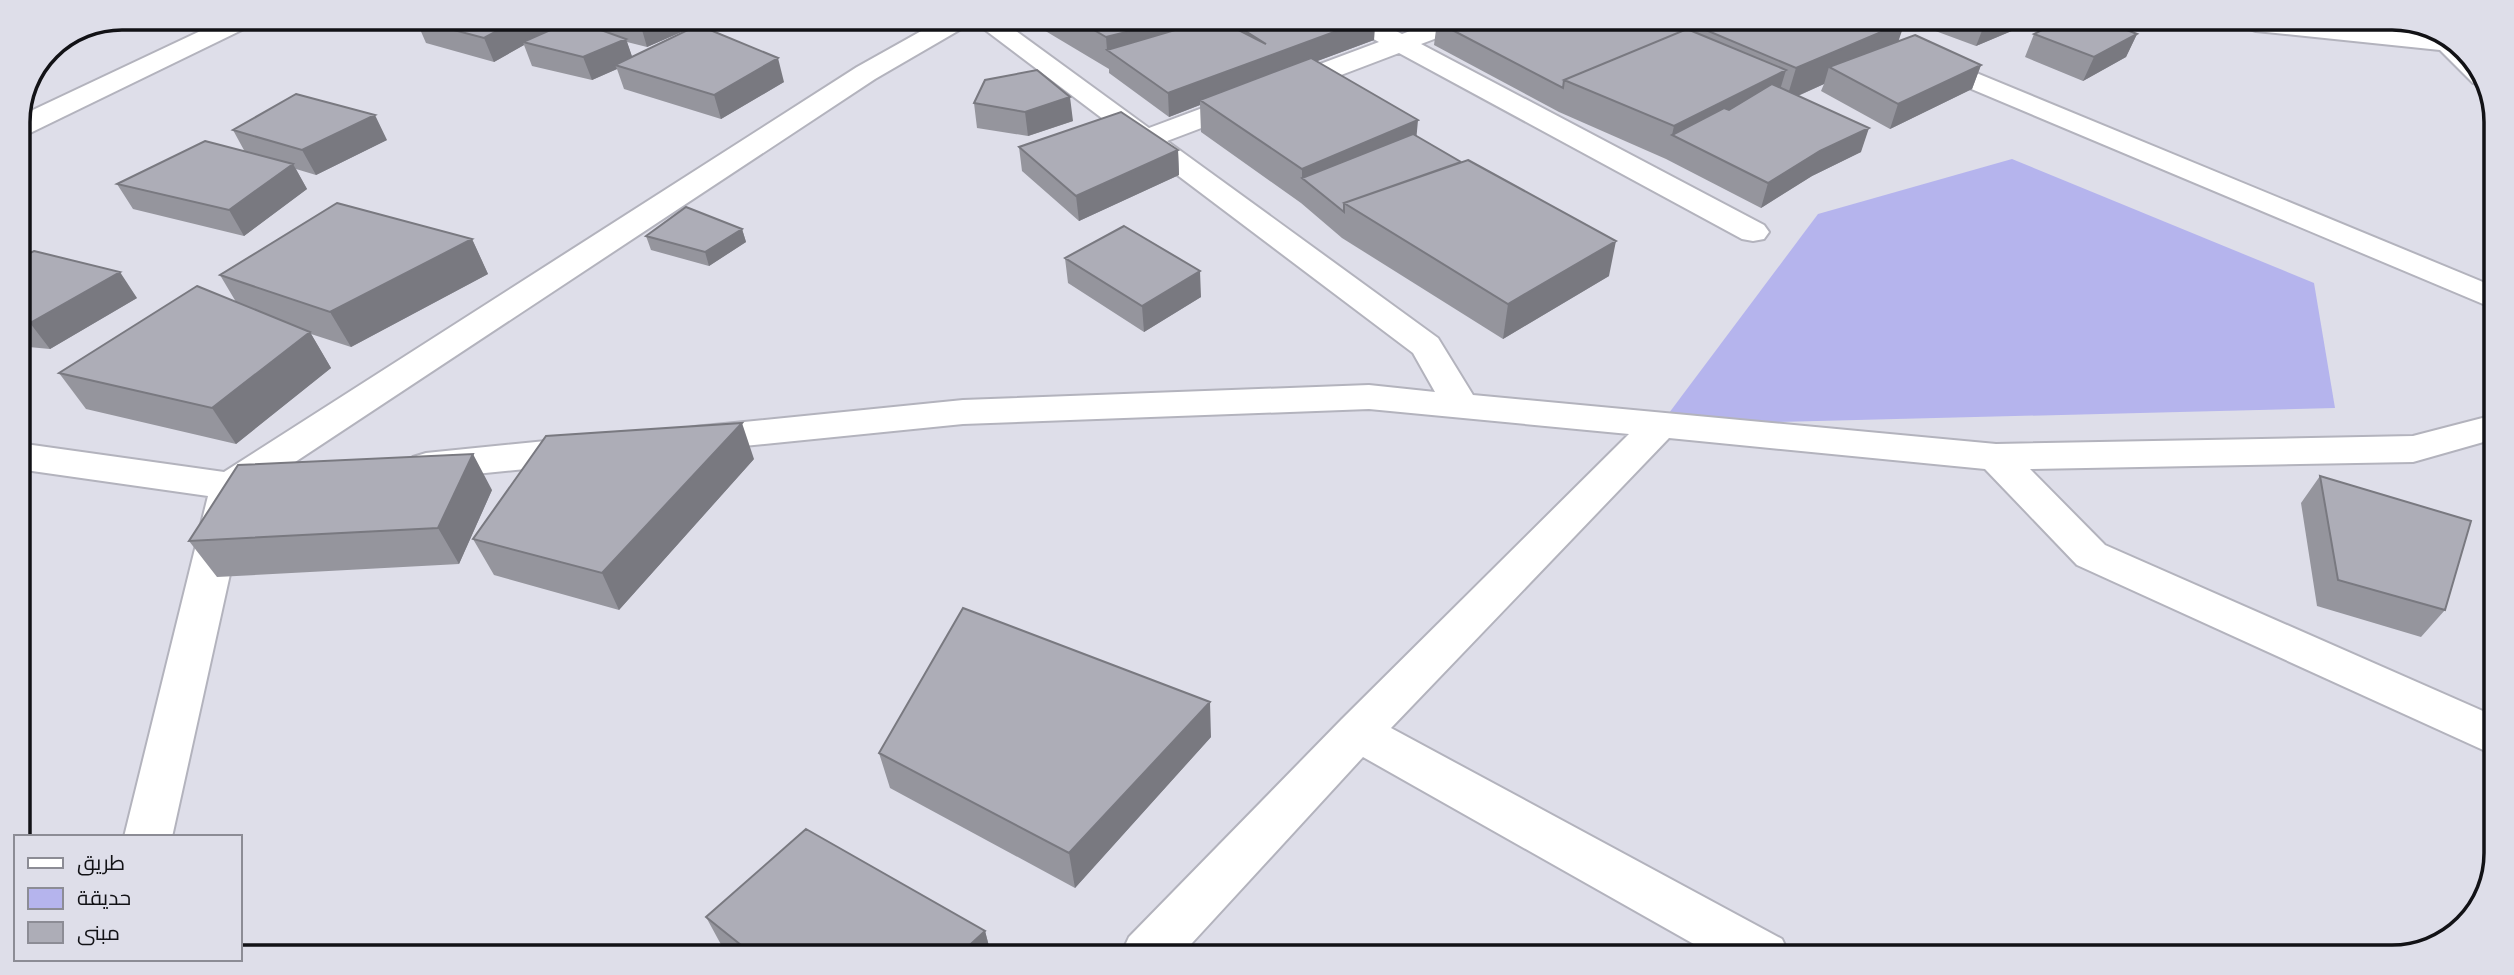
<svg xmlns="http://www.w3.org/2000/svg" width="2514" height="975" font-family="'IBM Plex Serif',Cairo,serif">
<rect width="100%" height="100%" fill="#dedee9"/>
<path fill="#b5b4ed" d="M2012,159L2314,283L2335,408L1660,425L1818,214Z"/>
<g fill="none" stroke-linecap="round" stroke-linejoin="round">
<g stroke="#b3b3bd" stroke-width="4">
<path id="minor" d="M228,18L256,20L252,25L28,134L18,136V117Z
M941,20H972L968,25L875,79L283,470L290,472L295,481L290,490L247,497L172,837H124L208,496L18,469V443L224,472L857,67Z
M972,20H1001L1149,128L1379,42L1349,26L1346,20L1376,21L1402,34L1437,21H1473L1469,26L1421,44L1764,225L1769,232L1764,239L1753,241L1742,239L1399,53L1167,141L1438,338L1473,395L1996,444L2413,436L2494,415V439L2413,462L2030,469L2105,545L2492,715V754L2077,565L1985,469L1669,438L1391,728L1782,939L1790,956H1715L1363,757L1181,955L1121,954L1129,937L1342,719L1629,434L1369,409L963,424L694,451L681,448L675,439L681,430L694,427L963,400L1369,385L1435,392L1413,353Z
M2243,23H2329L2422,33L2417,26L2419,23H2426L2475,58L2485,84L2473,83L2440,50L2256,31L2247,28Z
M1928,53L2495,287V309L1919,67L1915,61L1919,55Z
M586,437L599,441L605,450L599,459L586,463L426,479L413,475L407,466L413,457L426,453Z"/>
</g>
<use href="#minor" fill="#fff" fill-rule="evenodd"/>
</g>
<path fill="#95959d" d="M419,18L562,19L564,23L554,29L581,23L579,19H683L686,30L647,47L627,42L632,57L784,82L721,119L624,89L617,69L592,80L532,66L524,45L494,62L426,43L416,20Z
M1027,20L1375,21L1374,40L1317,61L1417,136L1609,276L1503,339L1342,238L1301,203L1201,132L1200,105L1169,117L1109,73V69Z
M1388,21H1436L1408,31Z
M1437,22H1904L1898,41L1981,65L1972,89L1890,129L1821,91L1824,84L1798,96L1861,152L1812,176L1761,208L1666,159L1559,112L1434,45Z
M1911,22H2033L1976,46Z
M2034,34H2137L2126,57L2083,81L2025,57Z
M974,103L1073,121L1028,136L977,128Z
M233,130L387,140L316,175L296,169L307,189L244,236L133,209L117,184L245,152Z
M1019,147L1178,150L1179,175L1079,221L1022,171Z
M742,229L746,242L709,266L651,250L646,236Z
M472,239L488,274L351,347L311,334L331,368L236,444L86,409L59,373L236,302L220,275Z
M1065,258L1201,297L1144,332L1068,283Z
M18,259L137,298L50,349L18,346Z
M754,459L619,610L494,575L473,539Z
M2320,476L2445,610L2421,637L2317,606L2301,503Z
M492,490L459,564L217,577L189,541Z
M2494,508L2493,633L2485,631L2492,510Z
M1211,737L1075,888L890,788L879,753Z
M706,917L985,931L991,954L728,953L724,950Z"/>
<path fill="#797980" d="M521,18L562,19L564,23L528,43L523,42L524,45L494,62L484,38Z
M651,19H683L686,30L647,47L640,23Z
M1175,20H1223V40L1107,50L1106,37Z
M1364,21H1375L1374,40L1205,103L1200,100V105L1169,117L1168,93Z
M1409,21H1436L1408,31Z
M1905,22L1894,54L1829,67L1824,84L1786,101L1796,68Z
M1987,22H2033L1976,46L1985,23Z
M2137,34L2126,57L2083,81L2094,57Z
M626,39L634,62L615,65L617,69L592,80L583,57Z
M778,58L784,82L721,119L714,95Z
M1981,65L1972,89L1890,129L1898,104Z
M1786,70L1776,103L1672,135L1674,126Z
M1070,97L1073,121L1028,136L1025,112Z
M375,115L387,140L316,175L302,150Z
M1418,120L1415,153L1302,178V169Z
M1869,128L1861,152L1812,176L1761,208L1768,183L1820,151Z
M1178,150L1179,175L1079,221L1076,196Z
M293,164L307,189L244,236L229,210Z
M742,229L746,242L709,266L705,252Z
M472,239L488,274L351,347L330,312Z
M1616,241L1609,276L1503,339L1508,304Z
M1200,271L1201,297L1144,332L1142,306Z
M120,272L137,298L50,349L30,323Z
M310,332L331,368L236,444L212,408Z
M742,423L754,459L619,610L602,573Z
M473,454L492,490L459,564L438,528Z
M1210,702L1211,737L1075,888L1069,853Z
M985,931L991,954H960Z"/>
<path fill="#adadb7" stroke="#797980" stroke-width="2" d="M419,18H521L484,38L416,20Z
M620,19H651L640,23Z
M573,20L626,39L583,57L523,42Z
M1077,20H1175L1106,37Z
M1209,20H1219L1266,44L1228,20L1364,21L1168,93L1107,50Z
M1441,21H1589L1576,25V26L1598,21H1705L1694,25L1693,31L1687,29L1564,80L1563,88L1437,22Z
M1705,21L1904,22H1905L1796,68L1694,25Z
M2057,22H2107L2137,34L2094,57L2034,34Z
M698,25L778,58L714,95L615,65Z
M1687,29L1786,70L1674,126L1564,80Z
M1915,35L1981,65L1898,104L1829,67Z
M1311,58L1418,120L1302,169L1200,100Z
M1037,70L1070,97L1025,112L974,103L985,80Z
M1772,84L1869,128L1820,151L1768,183L1672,135L1724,108L1729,110Z
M296,94L375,115L302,150L233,130Z
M1121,112L1178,150L1076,196L1019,147Z
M1413,134L1461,162L1344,203V212L1302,178Z
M205,141L293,164L229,210L117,184Z
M1468,160L1616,241L1508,304L1344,203Z
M337,203L472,239L330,312L220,275Z
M686,207L742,229L705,252L646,236Z
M1124,226L1200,271L1142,306L1065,258Z
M34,251L120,272L30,323L18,321V259Z
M197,286L310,332L212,408L59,373Z
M742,423L602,573L473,539L546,436Z
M473,454L438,528L189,541L238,465Z
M2320,476L2471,521L2445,610L2338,580Z
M963,608L1210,702L1069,853L879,753Z
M806,829L985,931L960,954L751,953L706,917Z"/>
<path d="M0 0H2514V975H0ZM122 30H2392A92 92 0 0 1 2484 122V853A92 92 0 0 1 2392 945H122A92 92 0 0 1 30 853V122A92 92 0 0 1 122 30Z" fill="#dedee9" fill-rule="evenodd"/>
<path fill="none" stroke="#121216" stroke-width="3.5" d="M122 30H2392A92 92 0 0 1 2484 122V853A92 92 0 0 1 2392 945H122A92 92 0 0 1 30 853V122A92 92 0 0 1 122 30Z"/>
<rect x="14" y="835" width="228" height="126" fill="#dedee9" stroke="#8c8c95" stroke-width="2"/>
<rect x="28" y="858" width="35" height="10" fill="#ffffff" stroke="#8c8c95" stroke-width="2"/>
<text x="77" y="870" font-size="21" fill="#121216">طريق</text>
<rect x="28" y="888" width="35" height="21" fill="#b5b4ed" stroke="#8c8c95" stroke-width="2"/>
<text x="77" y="905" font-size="21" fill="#121216">حديقة</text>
<rect x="28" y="922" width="35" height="21" fill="#adadb7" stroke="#8c8c95" stroke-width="2"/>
<text x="77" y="940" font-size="21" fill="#121216">مبنى</text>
</svg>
